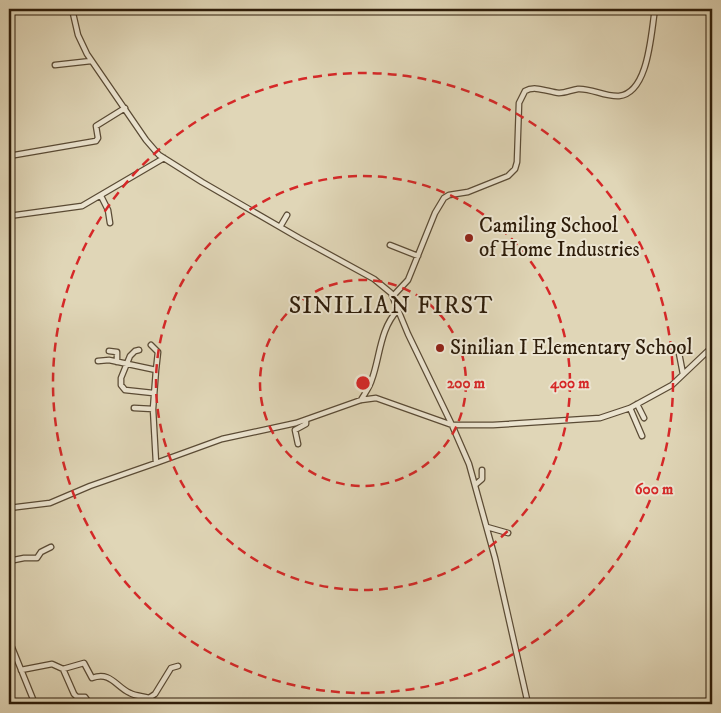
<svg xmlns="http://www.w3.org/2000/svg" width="721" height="713" font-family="'IM FELL DW Pica',serif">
<rect width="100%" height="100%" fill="#e0d6b7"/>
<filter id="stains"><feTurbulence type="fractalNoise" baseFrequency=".004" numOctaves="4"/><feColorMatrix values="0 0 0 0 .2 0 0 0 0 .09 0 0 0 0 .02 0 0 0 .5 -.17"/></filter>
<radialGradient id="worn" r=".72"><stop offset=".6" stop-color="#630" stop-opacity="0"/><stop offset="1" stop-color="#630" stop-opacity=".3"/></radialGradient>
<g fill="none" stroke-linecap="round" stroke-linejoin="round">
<g stroke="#5a4b35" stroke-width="7">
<path id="minor" d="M72,9L78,35L87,54L146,140L159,155L202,182L299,238L374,279L391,293L408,334L452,425L469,464L495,558L528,704
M55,65L91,61
M9,156L96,141L98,138L96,126L125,108
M101,196L108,210L110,223
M9,216L82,206L164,158
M280,227L287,215
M390,245L418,256
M393,296L408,280L435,213L444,198L449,195L468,192L508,176L515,169L517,162L519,103L525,91C535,85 548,92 559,93C566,93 571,90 578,89C591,88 605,97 619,96C649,93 651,32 655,9
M151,345L158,352L156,370
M678,348L683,374
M139,350L135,351L130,356L121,378V385L125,390L153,393
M109,351L117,352V362
M98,361L109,360L156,370L153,409L156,463L222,439L296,423L361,400L376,398L452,425H493L600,418L630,408L672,385L712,347
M361,400C365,393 370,387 372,379C380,357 380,328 398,310
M637,404L644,418
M134,408L153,409
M630,408L642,436
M298,444L295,430L306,424V420
M475,485L482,479V470
M9,508L50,503L90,486L156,463
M487,527L508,533
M9,561L24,558H37L41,552L51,547
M9,640L35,704
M63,669L74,694L77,697H85L90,704
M21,670L52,664L63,669L84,663L92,678C111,671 116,687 130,693C135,696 143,696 149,698L155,694L171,668L178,666"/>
</g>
<use href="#minor" stroke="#ebe4d0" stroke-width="4.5"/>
</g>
<g fill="none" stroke="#d62828" stroke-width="2.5" stroke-dasharray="9 6">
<circle cx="363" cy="383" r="103"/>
<circle cx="363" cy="383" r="207"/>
<circle cx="363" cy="383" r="310"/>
</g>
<g fill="#8f2418" stroke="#ebe4d0" stroke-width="2">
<circle cx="469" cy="238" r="5"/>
<circle cx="440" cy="348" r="5"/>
</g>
<g text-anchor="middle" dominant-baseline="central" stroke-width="4" stroke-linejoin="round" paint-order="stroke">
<g font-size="21" fill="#2e1d0a" stroke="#ebe4d0" text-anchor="start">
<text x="479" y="226">Camiling School<tspan x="479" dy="24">of Home Industries</tspan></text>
<text x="450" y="348">Sinilian I Elementary School</text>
</g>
<g font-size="24" letter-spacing="1" fill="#2e1d0a" stroke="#ebe4d0">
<text x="391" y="306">SINILIAN FIRST</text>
</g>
</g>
<circle cx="363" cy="383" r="8" fill="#d62828" stroke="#ebe4d0" stroke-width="2.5"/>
<g font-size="15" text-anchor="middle" font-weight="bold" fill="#d62828" stroke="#ebe4d0" stroke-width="4" stroke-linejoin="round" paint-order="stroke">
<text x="466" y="388">200 m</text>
<text x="570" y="388">400 m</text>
<text x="654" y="494">600 m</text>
</g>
<rect width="721" height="713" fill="none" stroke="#e0d6b7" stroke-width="30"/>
<rect x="10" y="10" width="701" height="693" fill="none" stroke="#2e1d0a" stroke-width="2.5"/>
<rect x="15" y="15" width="691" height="683" fill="none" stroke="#2e1d0a"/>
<rect width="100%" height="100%" filter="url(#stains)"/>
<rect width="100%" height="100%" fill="url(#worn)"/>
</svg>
